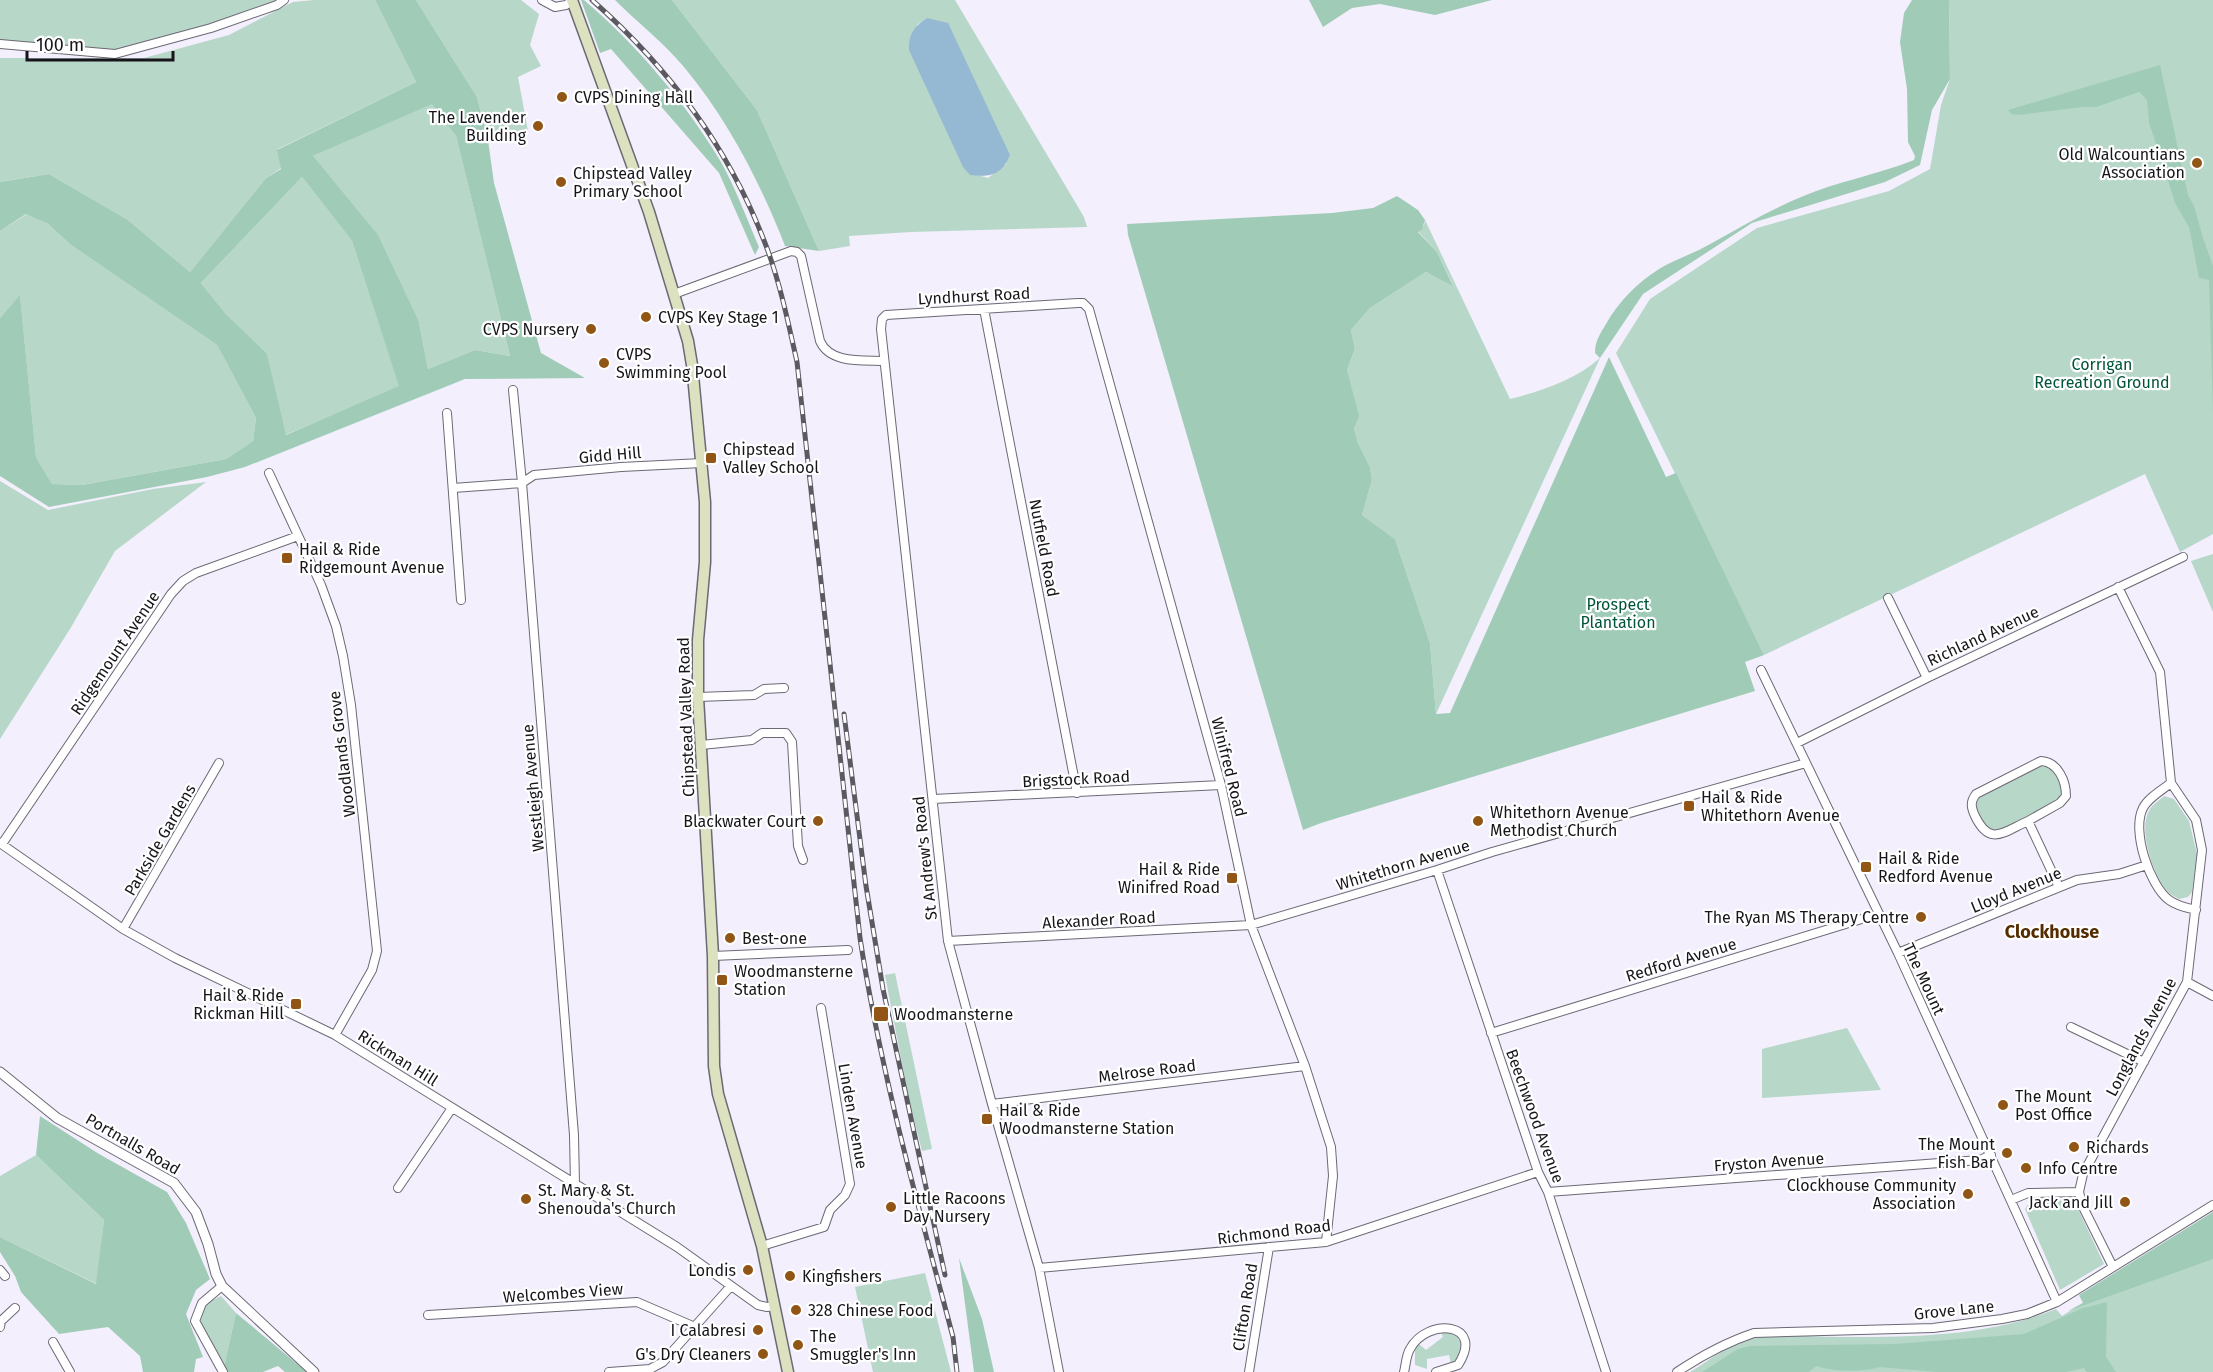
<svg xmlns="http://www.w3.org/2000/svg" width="2213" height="1372" font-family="'Fira Sans',sans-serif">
<rect width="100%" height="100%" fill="#f3effd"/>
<path fill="#b7d7c8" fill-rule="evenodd" d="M0,0H283L277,5L115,54L0,43Z
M314,0H375L416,82L278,149L281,168L266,178L190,272L128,220L49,174L0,182V58H144L229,35L293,2Z
M416,0H521L539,14L530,45L541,66L518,77L528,131L488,140L477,97Z
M672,0H955L1084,217L1087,227L911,232L849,236L850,246L819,251L757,110ZM927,18L1006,164L988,178L981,176L917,25Z
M1949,0H2213V534L2180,552L2145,474L1764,655L1616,353L1650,299L1757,228L1889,191L1930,169L1941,105L1950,79Z
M432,103L456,136L510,356L475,350L428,369L419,322L313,156Z
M302,177L352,241L400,387L285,435L267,355L226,314L201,283Z
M27,214L48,224L71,245L217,345L256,418L253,441L226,459L82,485L52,484L36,457L20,296L0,318V231Z
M1425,220L1510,399C1542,391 1575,380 1600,358L1436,714L1430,643L1395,539L1362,515L1372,480L1370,467L1358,443L1354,428L1347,370L1355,349L1351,330L1370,308L1426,272L1453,285L1437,252L1418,231L1424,225Z
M0,481L48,510L153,489L206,482L115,551L70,629L0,739Z
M2213,554V612L2191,561Z
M2041,766L2052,768L2063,791L2058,801L1995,832C1981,825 1971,810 1980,795Z
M2164,796L2174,799L2189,821L2197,854L2192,892L2188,897L2179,899C2175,897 2170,894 2167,891C2153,875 2137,828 2150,809C2153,804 2160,800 2164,796Z
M895,973L932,1149L922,1151L909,1100L885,975Z
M1847,1028L1881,1090L1762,1098V1049Z
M36,1155L104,1220L97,1284L0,1237V1176Z
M2043,1198L2070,1202L2078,1209L2104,1264L2060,1290L2025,1209C2030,1201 2034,1199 2043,1198Z
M2213,1221V1372H1690C1707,1362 1726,1346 1745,1340C1768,1333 1811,1337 1836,1337C1910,1337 1987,1337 2056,1309L2062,1316Z
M925,1273L951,1372H873L855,1287Z
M221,1296L236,1313L224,1368L200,1321L205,1304Z
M1441,1332C1464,1332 1468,1352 1451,1364L1449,1355L1427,1359V1369L1415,1365V1349L1419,1344L1426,1350L1443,1337Z"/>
<path fill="#a0ccb7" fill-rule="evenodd" d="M375,0H416L477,97L488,140L494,183L541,353L585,378L465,379L245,467L207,477L49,507L0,476V318L20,295L36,457L52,484L82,485L226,459L253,441L256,418L217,345L71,245L48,224L26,214L0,231V182L49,174L128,220L190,272L266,178L281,169L277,150L416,82ZM432,104L456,136L510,356L475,350L428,369L419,322L378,235L313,156ZM302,177L352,241L399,386L286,435L267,354L226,314L201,283Z
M581,0H584C636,44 686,103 721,162C736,189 747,219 759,247L755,255L719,173L611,49L600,53Z
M615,0H672L757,110L819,251L785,246C760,182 728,120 684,67C664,43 637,22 615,0Z
M1309,0H1492L1435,15L1380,4L1352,8L1323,27Z
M1912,0H1949L1950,79L1932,110L1920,165L1885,182L1752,223L1643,294L1600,358L1595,353C1595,341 1600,334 1606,324C1619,301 1637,283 1659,269C1676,259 1695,253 1712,243C1742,226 1770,210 1801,197C1838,181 1877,175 1914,160L1915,156L1908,142L1907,89L1900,42L1904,13Z
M2160,65L2188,195L2194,206L2203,238L2213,266V412L2209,280L2199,278L2189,227L2175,203L2163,164L2149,123L2147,100L2139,92L2096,107H2082L2019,115L2011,114L2008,110Z
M1397,196L1418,210L1425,220L1422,229L1418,232L1437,252L1453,286L1426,272L1370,308L1351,330L1355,349L1347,370L1359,416L1354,428L1358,443L1370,467L1372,480L1362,515L1395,539L1430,643L1436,714L1450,713L1609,357L1666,477L1676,473L1764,655L1745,662L1755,691L1321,823L1303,830L1128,235L1127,224L1332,213L1373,208Z
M40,1116L99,1154L167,1192L186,1223L210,1279L196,1290L186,1314L203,1357L196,1359L194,1372H143L140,1356L108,1327L59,1334L21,1292L15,1276L0,1252V1237L96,1284L104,1220L36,1155Z
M2213,1212V1259L2068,1311L2083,1303L2079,1295Z
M959,1258L982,1319L994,1372H974Z
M2107,1302L2106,1357L2116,1372H2087L2084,1368L2066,1372H1936L1880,1367C1863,1372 1834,1372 1816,1366L1809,1372H1702L1738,1349L1750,1346L1895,1344L2024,1334L2083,1308Z
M236,1313L307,1372H285L278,1366L263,1372H223Z"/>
<path fill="#95b9d3" d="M927,18L948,23L1010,155C1001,176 990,177 970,175L963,167L909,50C908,34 914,27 927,18Z"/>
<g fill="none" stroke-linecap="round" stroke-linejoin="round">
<g stroke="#6c6874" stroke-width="10">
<path id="minor" d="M542,0L555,7L566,5L572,1
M0,44L115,54L211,28L277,5L284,0
M674,294L791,251L797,252L801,256L820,341C830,364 863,360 884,361
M984,309L1077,793
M513,390L522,483L574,1135L575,1185
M447,413L461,600
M269,473L321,585L336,626L343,656L351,705L377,951L372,970L335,1035
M453,488L522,483L534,475L621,467L702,463
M2118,587L2160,672L2171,783C2162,790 2148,798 2143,808C2131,831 2150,886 2169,900C2177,906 2187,908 2196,910
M1888,598L1927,678
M1761,670L1898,953L2057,1302
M698,697L754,695L764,689L784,688
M1797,743L1927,678L2183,557
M701,745L752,740L762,733H786L792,742L798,846L803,860
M933,799L1221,785
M2028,821L2060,803L2066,796C2066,781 2058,762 2041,761L1976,794C1970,802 1971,807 1975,816C1990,847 2003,832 2028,821L2059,887
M0,843L123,929L175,958L335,1035L677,1247L758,1305L767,1307L774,1306
M2,844L171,594L183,581L196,573L298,536
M1437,870L1538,1172L1548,1192L1606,1372
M123,929L219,763
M948,941L1251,925L1437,870L1492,852L1806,763
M1898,953L2077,880L2119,874L2147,865
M713,956L848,950
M2187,982L2213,996
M2071,1027L2144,1062
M1491,1033L1878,914
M992,1104L1305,1066
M398,1188L452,1108
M1548,1192L1980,1160L1991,1155
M2011,1200L2028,1193L2079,1192
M762,1246L824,1227L830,1210L845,1195L850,1184L821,1008
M2113,1267L2083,1207L2079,1192L2083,1174L2187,982L2202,850L2196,820L2171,783
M1039,1268L1326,1242L1538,1172
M0,1270L5,1276
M222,1286L202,1303L195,1321L223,1372
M428,1315L637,1302L695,1327
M0,1327L1,1321L15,1308
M53,1342L70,1372
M609,1372L650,1369L663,1362L730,1287
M1059,1372L1039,1268L992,1104L948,941L881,329L882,319L886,315L1078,303H1083L1089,309L1221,785L1251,925L1305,1066L1331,1147L1333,1176L1326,1242
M1249,1372L1269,1247
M1404,1372C1406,1365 1406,1355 1410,1349C1427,1317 1486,1322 1458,1365L1436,1372
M1677,1372C1701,1356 1727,1342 1754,1333L1933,1328L2002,1319L2027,1314L2057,1302L2213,1205"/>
</g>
<g stroke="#6c6874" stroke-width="11">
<path id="tertiary" d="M0,1072L57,1118L174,1183L196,1212L208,1244L216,1274L222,1286L314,1372"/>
</g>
<g stroke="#6c6874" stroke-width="13">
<path id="secondary" d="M572,0L649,212L688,341L692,365L705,502V562L698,640V697L713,956L714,1066L718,1094L762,1246L788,1372"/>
</g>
<use href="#minor" stroke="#fff" stroke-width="8"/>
<use href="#tertiary" stroke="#fff" stroke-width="9"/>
<use href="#secondary" stroke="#dce2bf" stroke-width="10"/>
<g stroke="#5c5a61" stroke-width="5">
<path id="rail" d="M592,0C668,67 729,148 765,243C780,282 788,322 797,362L860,938C881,1074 918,1205 953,1337L957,1372
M844,714L866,886L883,989L945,1275"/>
</g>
<use href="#rail" stroke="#fff" stroke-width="3" stroke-dasharray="9" stroke-linecap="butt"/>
</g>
<g fill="#915615" stroke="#fff" stroke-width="2">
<circle cx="562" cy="97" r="6"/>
<circle cx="538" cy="126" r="6"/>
<circle cx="2197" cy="163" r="6"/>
<circle cx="561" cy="182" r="6"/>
<circle cx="646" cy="317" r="6"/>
<circle cx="591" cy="329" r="6"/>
<circle cx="604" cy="363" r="6"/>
<rect x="705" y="452" width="12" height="12" rx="3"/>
<rect x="281" y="552" width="12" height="12" rx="3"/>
<rect x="1683" y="800" width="12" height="12" rx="3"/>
<circle cx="818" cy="821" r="6"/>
<circle cx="1478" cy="821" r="6"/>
<rect x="1860" y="861" width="12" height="12" rx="3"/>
<rect x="1226" y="872" width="12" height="12" rx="3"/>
<circle cx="1921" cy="917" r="6"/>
<circle cx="730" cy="938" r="6"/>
<rect x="716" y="974" width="12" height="12" rx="3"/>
<rect x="290" y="998" width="12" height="12" rx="3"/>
<rect x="873" y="1006" width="16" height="16" rx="3"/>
<circle cx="2003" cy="1105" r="6"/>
<rect x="981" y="1113" width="12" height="12" rx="3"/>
<circle cx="2074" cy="1147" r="6"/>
<circle cx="2007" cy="1153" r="6"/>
<circle cx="2026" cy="1168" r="6"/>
<circle cx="1968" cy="1194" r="6"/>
<circle cx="526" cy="1199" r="6"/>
<circle cx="2125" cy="1202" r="6"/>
<circle cx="891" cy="1207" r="6"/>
<circle cx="748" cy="1270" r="6"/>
<circle cx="790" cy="1276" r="6"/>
<circle cx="796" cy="1310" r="6"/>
<circle cx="758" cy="1330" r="6"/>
<circle cx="798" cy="1345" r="6"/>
<circle cx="763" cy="1354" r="6"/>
</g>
<g text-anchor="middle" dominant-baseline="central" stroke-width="4.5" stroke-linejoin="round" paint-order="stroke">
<g font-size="16" fill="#17151a" stroke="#fff" text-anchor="start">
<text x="574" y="97">CVPS Dining Hall</text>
<text x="526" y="117" text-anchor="end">The Lavender<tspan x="526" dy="18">Building</tspan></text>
<text x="2185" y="154" text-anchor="end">Old Walcountians<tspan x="2185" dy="18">Association</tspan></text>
<text x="573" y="173">Chipstead Valley<tspan x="573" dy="18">Primary School</tspan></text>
<text x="658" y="317">CVPS Key Stage 1</text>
<text x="579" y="329" text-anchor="end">CVPS Nursery</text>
<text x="616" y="354">CVPS<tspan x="616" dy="18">Swimming Pool</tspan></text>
<text x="723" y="449">Chipstead<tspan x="723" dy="18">Valley School</tspan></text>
<text x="299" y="549">Hail &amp; Ride<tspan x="299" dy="18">Ridgemount Avenue</tspan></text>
<text x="1701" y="797">Hail &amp; Ride<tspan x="1701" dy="18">Whitethorn Avenue</tspan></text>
<text x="1490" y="812">Whitethorn Avenue<tspan x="1490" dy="18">Methodist Church</tspan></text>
<text x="806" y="821" text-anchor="end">Blackwater Court</text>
<text x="1878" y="858">Hail &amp; Ride<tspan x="1878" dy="18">Redford Avenue</tspan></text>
<text x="1220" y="869" text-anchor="end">Hail &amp; Ride<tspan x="1220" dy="18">Winifred Road</tspan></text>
<text x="1909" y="917" text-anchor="end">The Ryan MS Therapy Centre</text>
<text x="742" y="938">Best-one</text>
<text x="734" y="971">Woodmansterne<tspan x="734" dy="18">Station</tspan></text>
<text x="284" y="995" text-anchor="end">Hail &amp; Ride<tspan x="284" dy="18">Rickman Hill</tspan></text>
<text x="894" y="1014">Woodmansterne</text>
<text x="2015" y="1096">The Mount<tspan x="2015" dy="18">Post Office</tspan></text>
<text x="999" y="1110">Hail &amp; Ride<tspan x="999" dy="18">Woodmansterne Station</tspan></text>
<text x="1995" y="1144" text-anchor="end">The Mount<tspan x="1995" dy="18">Fish Bar</tspan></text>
<text x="2086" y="1147">Richards</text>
<text x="2038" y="1168">Info Centre</text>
<text x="1956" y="1185" text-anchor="end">Clockhouse Community<tspan x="1956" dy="18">Association</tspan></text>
<text x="538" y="1190">St. Mary &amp; St.<tspan x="538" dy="18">Shenouda's Church</tspan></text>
<text x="903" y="1198">Little Racoons<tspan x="903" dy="18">Day Nursery</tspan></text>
<text x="2113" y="1202" text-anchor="end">Jack and Jill</text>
<text x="736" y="1270" text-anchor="end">Londis</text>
<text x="802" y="1276">Kingfishers</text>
<text x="808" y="1310">328 Chinese Food</text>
<text x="746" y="1330" text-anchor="end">I Calabresi</text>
<text x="810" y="1336">The<tspan x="810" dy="18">Smuggler's Inn</tspan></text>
<text x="751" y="1354" text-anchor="end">G's Dry Cleaners</text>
</g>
<g font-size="16" fill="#17151a" stroke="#fff">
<text transform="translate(974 296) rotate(-3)">Lyndhurst Road</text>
<text transform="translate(610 455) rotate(-5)">Gidd Hill</text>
<text transform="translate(1044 548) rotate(79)">Nutfield Road</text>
<text transform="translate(1983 636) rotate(-25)">Richland Avenue</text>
<text transform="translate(115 653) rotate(-56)">Ridgemount Avenue</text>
<text transform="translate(686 717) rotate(-92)">Chipstead Valley Road</text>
<text transform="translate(342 754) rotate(-97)">Woodlands Grove</text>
<text transform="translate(1229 767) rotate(76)">Winifred Road</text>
<text transform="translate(1076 779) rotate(-3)">Brigstock Road</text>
<text transform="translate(533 788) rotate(-95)">Westleigh Avenue</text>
<text transform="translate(160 840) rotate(-60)">Parkside Gardens</text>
<text transform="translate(925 858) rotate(-96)">St Andrew's Road</text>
<text transform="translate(1403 865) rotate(-17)">Whitethorn Avenue</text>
<text transform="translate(2016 890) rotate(-22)">Lloyd Avenue</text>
<text transform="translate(1099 920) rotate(-3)">Alexander Road</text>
<text transform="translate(1681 960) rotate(-17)">Redford Avenue</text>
<text transform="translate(1924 979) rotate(65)">The Mount</text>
<text transform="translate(2141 1037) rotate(-62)">Longlands Avenue</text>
<text transform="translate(398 1058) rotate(32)">Rickman Hill</text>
<text transform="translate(1147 1071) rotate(-7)">Melrose Road</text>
<text transform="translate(853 1116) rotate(80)">Linden Avenue</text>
<text transform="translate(1535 1116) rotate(70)">Beechwood Avenue</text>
<text transform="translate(133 1144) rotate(30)">Portnalls Road</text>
<text transform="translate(1769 1162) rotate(-4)">Fryston Avenue</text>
<text transform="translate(1274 1232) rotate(-7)">Richmond Road</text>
<text transform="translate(563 1293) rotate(-4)">Welcombes View</text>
<text transform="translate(1245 1307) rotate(-81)">Clifton Road</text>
<text transform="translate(1954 1310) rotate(-6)">Grove Lane</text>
</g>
<g font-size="16" fill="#00543a" stroke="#fff">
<text x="2102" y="364">Corrigan<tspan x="2102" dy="18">Recreation Ground</tspan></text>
<text x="1618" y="604">Prospect<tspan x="1618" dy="18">Plantation</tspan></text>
</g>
<g font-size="18" font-weight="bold" fill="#532c00" stroke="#fff">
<text x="2052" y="932">Clockhouse</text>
</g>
</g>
<path d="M27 51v9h146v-9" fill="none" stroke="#17151a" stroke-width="3"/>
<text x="36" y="51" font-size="18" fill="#17151a" stroke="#ffffff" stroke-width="4.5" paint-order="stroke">100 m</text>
</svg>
